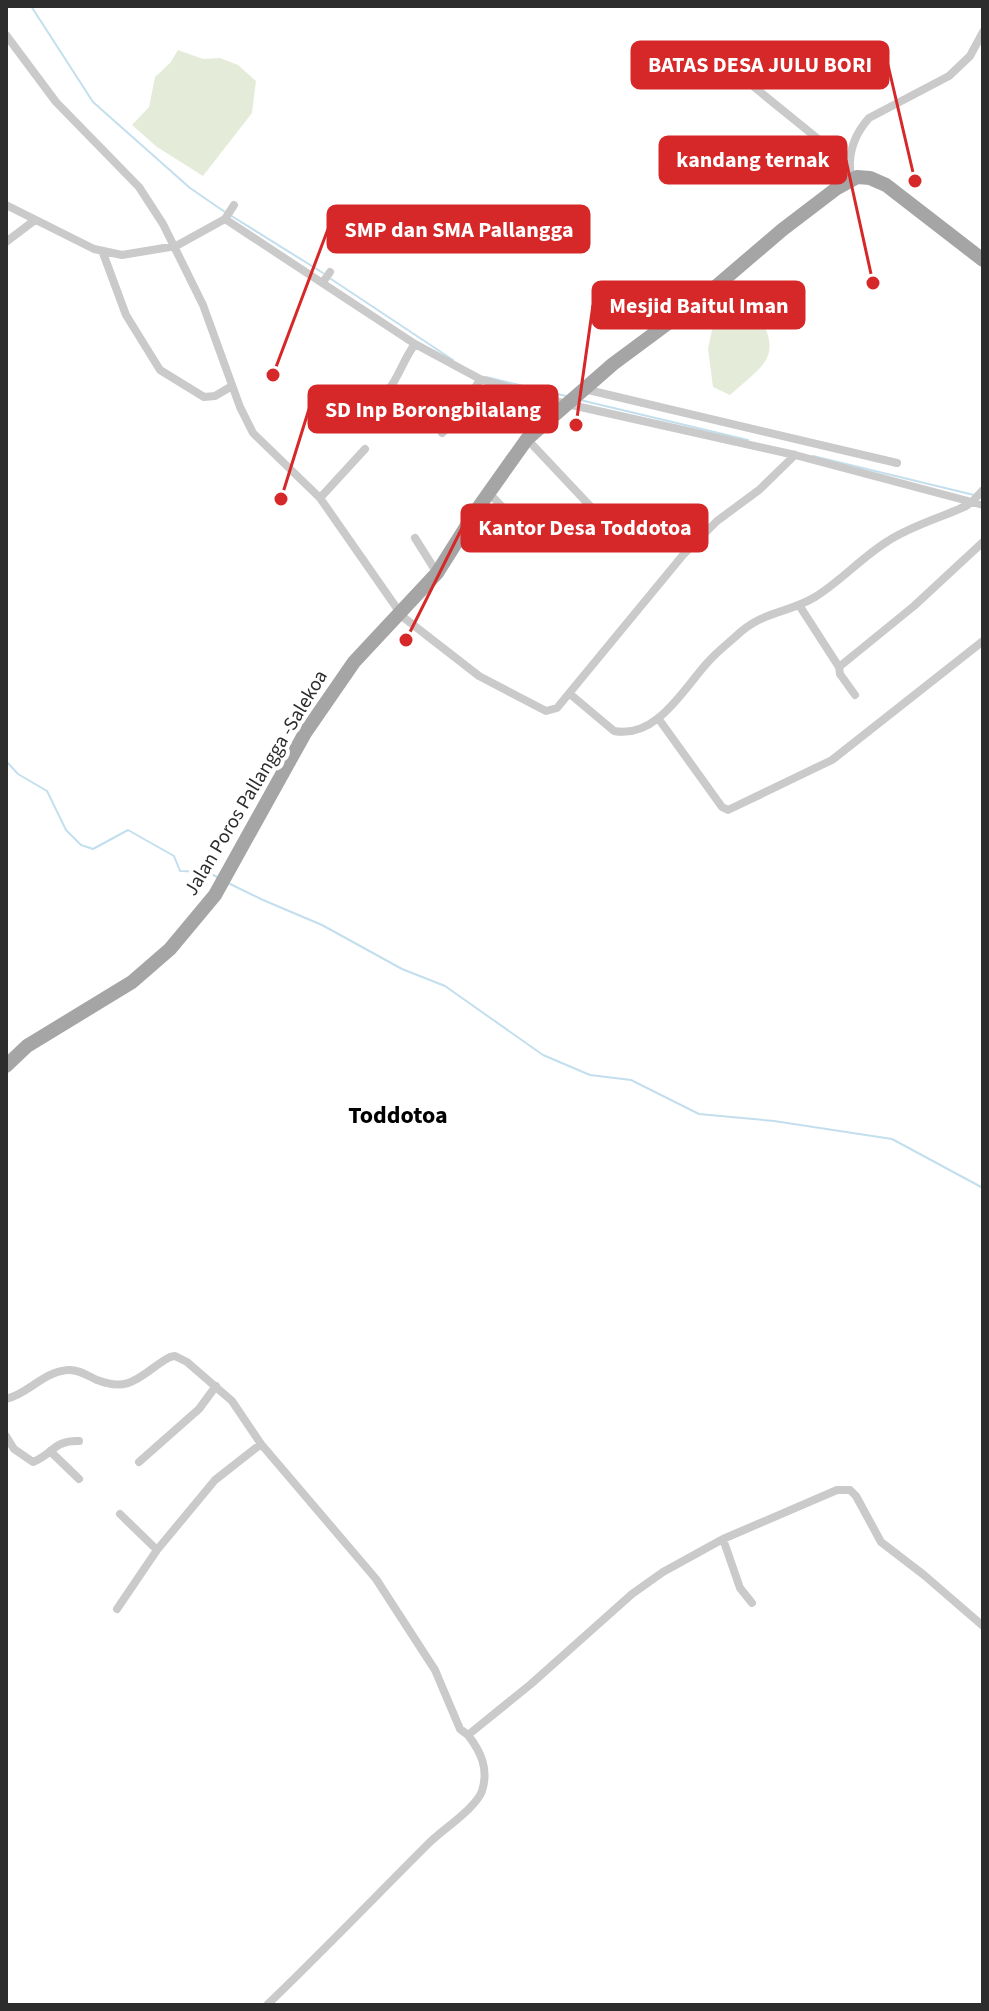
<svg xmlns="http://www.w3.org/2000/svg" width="989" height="2011" font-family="'Source Sans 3',sans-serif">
<rect width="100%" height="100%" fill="#fff"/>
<path fill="#e4ecd9" d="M178,50L203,59L220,58L238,65L256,81L252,113L203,176L157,147L132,125L149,107L155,77L170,63Z
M724,289L744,311L757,310C783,358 766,363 730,395L713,387L708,349L712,330L705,304Z"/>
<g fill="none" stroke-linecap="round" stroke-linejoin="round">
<path stroke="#c3dfee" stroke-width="2" d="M31,6L93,102L190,188L225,212
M230,215L323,273
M328,277L453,360
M486,377L566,396
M580,400L748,440
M813,456L974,495
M6,761L18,774L47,791L66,830L81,845L93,849L128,830L174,856L180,871L208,872L219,878
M228,883L263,900L322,925L402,969L445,986L543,1055L590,1075L631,1080L699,1114L774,1121L892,1139L983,1188"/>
<path stroke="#cacaca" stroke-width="8" d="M6,35L56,102L139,187L163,224L203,305L240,407L253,433L320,498L403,617L479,676L546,711L557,708L683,555L717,521L759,490L795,455
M754,87L849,164
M851,178C847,155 853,136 869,118L949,76L970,56L983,32
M6,205L94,249L122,255L176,246L225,219L234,205
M225,219L415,344L480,379L567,404L795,455L983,505
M6,242L35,220
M103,253L126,315L160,370L204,397L215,396L232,386
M323,282L330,272
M584,389L897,463
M387,392C399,377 403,360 415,344
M442,433L460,416L480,379
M527,439L591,507L588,519L574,530
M488,492L512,517
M320,498L365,449
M415,538L437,573
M799,605L839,667
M570,694L614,731C657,739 684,688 708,662C716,653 726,645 735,637C763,610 787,614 815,597C841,581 862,557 888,541C911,526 940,518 966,506L973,501L983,490
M855,695L840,674L839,667L914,606L983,542
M658,718L722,807L728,810L832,760L983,641
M6,1399C28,1394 43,1372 68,1370C78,1369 88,1376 97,1380C133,1394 142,1372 170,1357L175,1356L187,1362L232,1401L261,1444L376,1579L435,1670L460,1729L468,1735L531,1684L632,1594L663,1572L723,1539L837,1490H850L856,1496L881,1542L924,1575L983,1626
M6,1436L14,1449L33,1462C53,1454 54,1440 79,1441
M50,1451L79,1479
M139,1462L199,1409L216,1386
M120,1514L157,1550
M723,1539L740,1588L752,1603
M117,1609L157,1550L215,1480L261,1444
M267,2005C322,1952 375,1897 429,1843C442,1830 476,1808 482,1791C489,1769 481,1752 468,1735"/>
<path stroke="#a5a5a5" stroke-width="14" d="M6,1066L27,1046L132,982L170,949L215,895L305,733L354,662L437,573L478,508L527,439L613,364L706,295L782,230L837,188L857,177L870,178L886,185L983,260"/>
</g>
<g text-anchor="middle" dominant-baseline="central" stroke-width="8" stroke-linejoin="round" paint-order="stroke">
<g font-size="20" fill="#2d2d2d" stroke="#fff">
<text transform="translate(256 783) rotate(-59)">Jalan Poros Pallangga -Salekoa</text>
</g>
<g font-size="24" font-weight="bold" fill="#000" stroke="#fff">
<text x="398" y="1115">Toddotoa</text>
</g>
</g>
<path fill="none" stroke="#d62828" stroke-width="3" d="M915 181L888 65M873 283L846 160M273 375L328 229M576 425L593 305M281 499L309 409M406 640L462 528"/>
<g fill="#d62828" stroke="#fff" stroke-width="3">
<circle cx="915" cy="181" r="8"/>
<circle cx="873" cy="283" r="8"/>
<circle cx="273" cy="375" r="8"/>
<circle cx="576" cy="425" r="8"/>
<circle cx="281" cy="499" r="8"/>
<circle cx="406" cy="640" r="8"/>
</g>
<g fill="#d62828" stroke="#d62828" stroke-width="3">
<rect x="632" y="42" width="256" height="46" rx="8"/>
<rect x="660" y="137" width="186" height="46" rx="8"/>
<rect x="328" y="206" width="261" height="46" rx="8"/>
<rect x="593" y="282" width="211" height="46" rx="8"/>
<rect x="309" y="386" width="248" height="46" rx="8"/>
<rect x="462" y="505" width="245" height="46" rx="8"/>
</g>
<g font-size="22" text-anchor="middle" font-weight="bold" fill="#fff">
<text x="760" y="72">BATAS DESA JULU BORI</text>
<text x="753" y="167">kandang ternak</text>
<text x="459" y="237">SMP dan SMA Pallangga</text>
<text x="699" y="313">Mesjid Baitul Iman</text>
<text x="433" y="417">SD Inp Borongbilalang</text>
<text x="585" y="535">Kantor Desa Toddotoa</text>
</g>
<rect width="989" height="2011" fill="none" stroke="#2d2d2d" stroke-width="16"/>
</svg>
